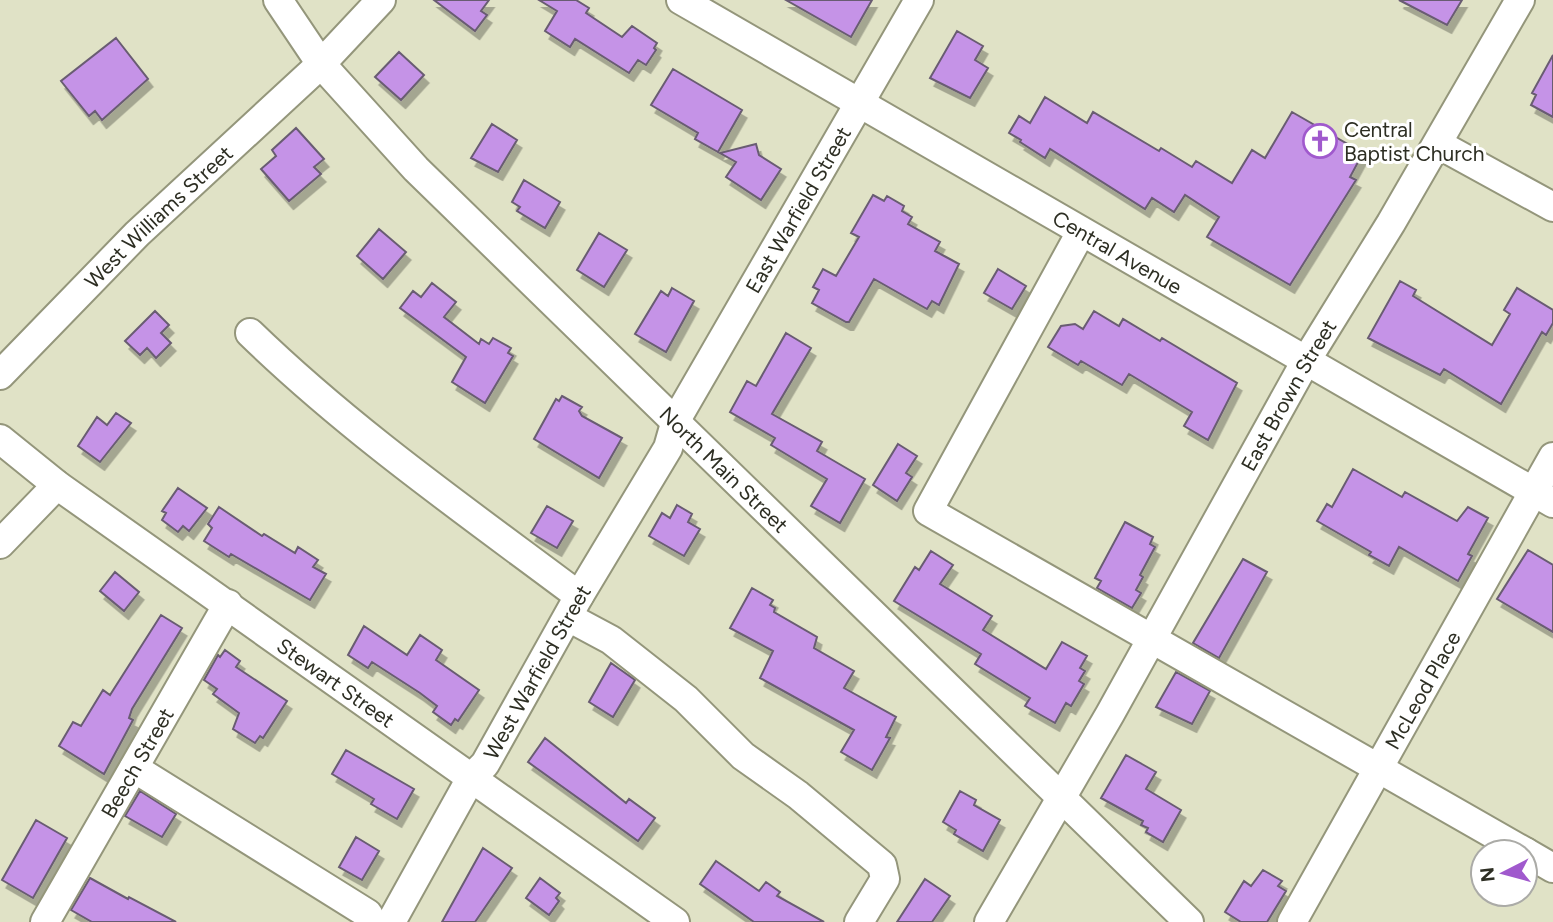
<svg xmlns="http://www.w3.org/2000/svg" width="1553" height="922" font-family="Figtree,sans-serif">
<defs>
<filter id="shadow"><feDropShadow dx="4.5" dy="8" stdDeviation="0" flood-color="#0004"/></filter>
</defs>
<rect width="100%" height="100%" fill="#e0e2c6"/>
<path fill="#c593e7" stroke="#695c72" stroke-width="2" filter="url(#shadow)" d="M434,0H489L481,11L487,15L475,31Z
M539,0H576L589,8L586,13L622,37L632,26L657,43L654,48L656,50L646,65L638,60L629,73L575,39L570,47L545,31L557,11Z
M786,0H872L851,37Z
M1399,0H1462L1447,25Z
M957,31L983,46L975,60L988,68L970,98L930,78Z
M116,38L148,79L102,120L95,111L89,116L61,81Z
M399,52L424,75L401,100L375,77Z
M1553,55V117L1531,105L1536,95L1532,93Z
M673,69L742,110L718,152L695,139L698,133L651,105Z
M1045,97L1087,123L1093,112L1159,151L1161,148L1192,167L1196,161L1232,183L1252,150L1265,158L1292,112L1363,153L1350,177L1356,180L1290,285L1207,237L1219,217L1185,195L1174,212L1152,198L1145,209L1050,149L1045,158L1020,142L1021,140L1009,133L1019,116L1030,123Z
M492,124L517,140L498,172L471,158Z
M296,128L324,159L314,167L321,174L289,201L261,169L276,156L272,150Z
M756,144L759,155L781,169L761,200L726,177L736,162L720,153Z
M524,180L560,202L545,228L517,211L520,207L512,202Z
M873,195L884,201L887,196L904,206L902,211L912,217L908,224L940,242L935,251L959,264L939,305L932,301L927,309L874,279L849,322H846L812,303L819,290L813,287L823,269L836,276L859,237L851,233Z
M379,229L406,252L383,279L357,256Z
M599,233L627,250L604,287L577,270Z
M998,269L1026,286L1012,309L984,293Z
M1400,281L1416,290L1413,296L1492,345L1510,314L1504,310L1517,288L1553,310V323L1546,335L1542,332L1501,404L1444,369L1440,375L1368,338Z
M432,283L456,302L444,317L479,344L481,339L489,344L493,338L511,348L508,353L513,356L485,403L452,382L466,357L400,308L413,291L421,297Z
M672,288L694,301L666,352L635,334L661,291L668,296Z
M155,311L169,325L161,333L171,343L156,358L147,348L140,355L125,341Z
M1094,311L1119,326L1123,319L1160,341L1162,338L1237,383L1208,440L1184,426L1192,412L1129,374L1122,385L1081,361L1078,365L1048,347L1061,326L1075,324L1083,329Z
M786,333L811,348L772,414L822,442L817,451L865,479L840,523L811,506L827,479L771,445L775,438L730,412L747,381L756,386Z
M562,396L582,407L579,411L582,416L622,438L599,478L534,439L556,399L559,401Z
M116,413L131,423L100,462L78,446L97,417L107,425Z
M898,444L917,456L906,473L912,477L897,501L873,485Z
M1353,469L1402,497L1405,492L1457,521L1468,507L1488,518L1468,554L1472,556L1458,581L1399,547L1389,566L1369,555L1371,552L1317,521L1327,504L1332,507Z
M178,488L207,508L189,531L183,526L178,532L162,520L166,513L162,511Z
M677,505L692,514L688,522L700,529L684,556L649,536L662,513L670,518Z
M547,506L573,521L557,548L531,533Z
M219,507L262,536L264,534L295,553L298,547L318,560L313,567L326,574L310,600L231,554L229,557L204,541L212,528L208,524Z
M1125,522L1153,537L1150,544L1155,547L1140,575L1143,577L1136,590L1141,593L1132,608L1097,588L1101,581L1095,578Z
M1528,550L1553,565V632L1497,599Z
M931,551L953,565L940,584L992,616L983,630L1046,669L1062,642L1087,656L1080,668L1085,671L1079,681L1084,684L1071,706L1066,703L1055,723L1025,706L1030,698L975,664L981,654L894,601L915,567L919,570Z
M1243,559L1267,572L1219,658L1193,643Z
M115,572L139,592L124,611L100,591Z
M752,588L773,600L770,605L775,608L774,612L817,637L814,648L854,671L844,688L896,717L886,737L890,738L872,770L841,752L854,730L760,678L773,651L730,628Z
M161,615L182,628L132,709L129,718L133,720L104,774L59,746L73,722L81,726L103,690L110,695Z
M364,626L407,655L420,635L442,650L436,660L479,690L458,721L455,719L451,725L433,712L437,706L420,693L372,662L368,668L348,655Z
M225,650L240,661L236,667L287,701L263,738L260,736L255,743L233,729L239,713L213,694L217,689L204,680L218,655L220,657Z
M611,663L635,680L613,717L589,702Z
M1176,672L1210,691L1192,724L1156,707Z
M545,738L626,803L629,799L655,818L638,841L528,762Z
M346,750L414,789L397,819L371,804L374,799L332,774Z
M1126,755L1156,772L1146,789L1181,810L1163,842L1146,832L1148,828L1141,825L1143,821L1101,798Z
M140,791L176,814L162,837L125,816Z
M960,791L976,800L974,805L1000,820L983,851L954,834L956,830L943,822Z
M36,820L67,838L33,898L2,880Z
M356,837L379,851L362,880L339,867Z
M483,848L512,868L475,922H442Z
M716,861L759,891L766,882L780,892L777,896L824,922H754L700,884Z
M1263,870L1282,881L1278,886L1286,891L1267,922H1241L1225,912L1244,881L1251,886Z
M90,878L128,899L129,897L176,922H92L71,910Z
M540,878L560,893L556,898L559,901L549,915L526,898Z
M925,879L950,896L932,922H897Z"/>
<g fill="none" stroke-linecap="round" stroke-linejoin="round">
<g stroke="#94967b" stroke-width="32">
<g id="minor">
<path id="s1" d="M278,0L321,64L416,169L1189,922"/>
<path id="s2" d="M681,0L1553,503"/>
<path d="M1438,144L1553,207"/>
<path d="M1081,232L928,511L1525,852"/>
<path d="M250,333C351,431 467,512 579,596"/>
<path id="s3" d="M0,375L137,234L321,64L381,0"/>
<path id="s4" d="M0,439L57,485L675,922"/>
<path d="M0,544L57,485"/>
<path d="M568,617L611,640L686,699L743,756L798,795L882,865L885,879L859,922"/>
<path d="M134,768L368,914L372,922"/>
<path d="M1525,852L1553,868"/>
<path id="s5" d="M45,922L228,604"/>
<path id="s6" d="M391,922L471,778L485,764L579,596L668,448L676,420L919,0"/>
<path id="s7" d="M989,922L1110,714L1307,359L1391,223L1520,0"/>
<path id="s8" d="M1292,922L1553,457"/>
</g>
</g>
<use href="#minor" stroke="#fff" stroke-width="28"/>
</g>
<defs>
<g id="church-ring" transform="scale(1.75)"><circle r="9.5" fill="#fff" stroke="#a059cd" stroke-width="1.5"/><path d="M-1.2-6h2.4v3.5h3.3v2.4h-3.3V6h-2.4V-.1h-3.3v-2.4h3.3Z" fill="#a059cd"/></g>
</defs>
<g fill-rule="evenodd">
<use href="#church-ring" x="1320" y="141"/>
</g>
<g text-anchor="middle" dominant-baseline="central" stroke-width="6" stroke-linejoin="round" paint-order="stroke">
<g font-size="21" fill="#2d2e23" stroke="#fff" text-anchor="start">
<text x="1344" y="129">Central<tspan x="1344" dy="24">Baptist Church</tspan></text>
</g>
<g font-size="21" fill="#2d2e23" stroke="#fff">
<text stroke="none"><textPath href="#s6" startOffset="822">East Warfield Street</textPath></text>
<text stroke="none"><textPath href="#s3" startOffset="224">West Williams Street</textPath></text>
<text stroke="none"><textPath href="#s2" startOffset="504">Central Avenue</textPath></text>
<text stroke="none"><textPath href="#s7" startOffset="606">East Brown Street</textPath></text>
<text stroke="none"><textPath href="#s1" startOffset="649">North Main Street</textPath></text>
<text stroke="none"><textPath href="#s6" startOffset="290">West Warfield Street</textPath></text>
<text stroke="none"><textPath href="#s4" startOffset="415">Stewart Street</textPath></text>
<text stroke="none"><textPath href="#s8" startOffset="266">McLeod Place</textPath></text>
<text stroke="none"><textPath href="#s5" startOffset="184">Beech Street</textPath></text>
</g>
</g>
<g transform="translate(1504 873) rotate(264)"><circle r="33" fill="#ffffff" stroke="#ababa7" stroke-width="2"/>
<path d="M0-5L12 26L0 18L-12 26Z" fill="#a059cd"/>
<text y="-10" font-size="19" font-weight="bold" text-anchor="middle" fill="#2d2e23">N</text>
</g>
</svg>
